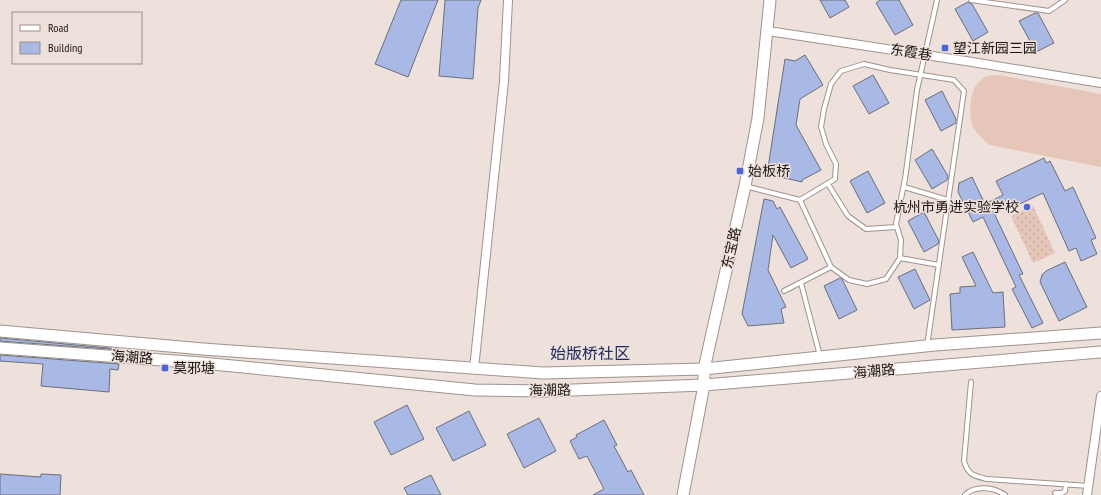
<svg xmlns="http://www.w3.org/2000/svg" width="1101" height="495" font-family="'PT Sans Narrow','Noto Sans SC',sans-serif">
<defs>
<pattern id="garden-dots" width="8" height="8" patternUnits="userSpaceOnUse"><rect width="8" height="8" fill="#e6c6b8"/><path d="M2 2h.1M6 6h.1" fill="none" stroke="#c5a99d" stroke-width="1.8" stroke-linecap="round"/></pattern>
</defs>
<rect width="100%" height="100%" fill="#eee0da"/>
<path fill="url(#garden-dots)" d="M1033,206L1055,253L1033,263L1011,216Z"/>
<path fill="#e6c6b8" d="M999,75L1101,94V167L990,145C984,140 977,134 973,127C968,115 969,88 981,80C986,75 992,75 999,75Z"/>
<path fill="#a9b9e5" stroke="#6b6f79" d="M401,0H438L408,77L375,64Z
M445,0H481L478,8L473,79L439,76Z
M820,0H845L849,7L830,18Z
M880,0H899L913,25L895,35L876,3Z
M968,2L972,4L988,32L973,41L955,9Z
M1035,13H1038L1054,43L1036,52L1019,21Z
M805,55L823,85L800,99L796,125L821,170L802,180V182L767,174L785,59L795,61Z
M873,75L889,103L869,114L853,86Z
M942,91L956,119V123L941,131L925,100Z
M932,149L948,176L947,180L932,189L915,160Z
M1044,158L1046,163L1050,161L1065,191L1073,187L1096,238L1091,240L1097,254L1081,261L1076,248L1069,251L1043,193L1009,209L1008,206L994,213L1023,274L1019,275L1043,323L1032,328L1012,289L1016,287L983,217L973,222L958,192L959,183L972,177L985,204L1003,195L996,181Z
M868,171L885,203L867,213L850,181Z
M764,199L773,201L777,209L780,207L808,259L791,268L773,235L768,270L786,307L781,309L784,323L748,326L742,314Z
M924,212L939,241L938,244L924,252L908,221Z
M973,252L993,293L1003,292L1005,327L952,330L950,294L960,293V287L976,286L962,257Z
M1065,262L1087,307L1059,321L1040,282L1042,275L1046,271Z
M915,269L930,300L914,309L898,277Z
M840,278L842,279L857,310L839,319L824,286Z
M0,338L120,349V350L0,341Z
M0,355L119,364L118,370L110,369L109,392L41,386L43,364L0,361Z
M407,405L424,439L391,455L374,422Z
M469,411L486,445L453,461L436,428Z
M539,418L556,451L524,468L507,434Z
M604,420L617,445L614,446L628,472L631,470L644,495H593L604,489L587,456L579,459L570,441L577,437L576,435Z
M0,474L41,477V474L61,475L60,495H0Z
M431,475L441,495H408L404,488Z"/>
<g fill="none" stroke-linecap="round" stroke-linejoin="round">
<g stroke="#a0938d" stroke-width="6">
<path id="lane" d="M971,0L1049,11L1065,0
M828,184L848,216L866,229L897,227
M745,186L800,200L831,267L849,280L867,284L886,279L900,258L901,240L896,224L905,179L917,90L937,0
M904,187L948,200
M800,200L835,179L836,164L826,144L821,127L824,109L831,84L841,71L864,64L890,70L954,80L964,91L927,346
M900,258L939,265
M801,283L820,356
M784,291L831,267
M971,382L964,461C968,475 974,476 987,479L1089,486
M1055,493H1062L1065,491L1066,484
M965,495C975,485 994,487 1005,495"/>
</g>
<g stroke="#a0938d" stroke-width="10">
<path id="street" d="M768,31L972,62L1101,83
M474,369L504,81L508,0
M1087,495L1101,396"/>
</g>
<g stroke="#a0938d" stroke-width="13">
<path id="secondary" d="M0,331L203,349L543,373L704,369L935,345L1101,333
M0,348L202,363L475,390L547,391L704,385L1101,352
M683,495L704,385V369L745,186L758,118L770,0"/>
</g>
<use href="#lane" stroke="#fff" stroke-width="4"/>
<use href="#street" stroke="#fff" stroke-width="8"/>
<use href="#secondary" stroke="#fff" stroke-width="11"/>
</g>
<g fill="#4a66da" stroke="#eee0da" stroke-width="1.5">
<rect x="941" y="44" width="8" height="8" rx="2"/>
<rect x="736" y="167" width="8" height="8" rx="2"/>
<circle cx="1027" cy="207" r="4"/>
<rect x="161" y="364" width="8" height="8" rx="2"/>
</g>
<g text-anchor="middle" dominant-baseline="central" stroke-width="3" stroke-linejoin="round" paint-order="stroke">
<g font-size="14" fill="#1b1614" stroke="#eee0da" text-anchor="start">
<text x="953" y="48">望江新园三园</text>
<text x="748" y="171">始板桥</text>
<text x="1019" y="207" text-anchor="end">杭州市勇进实验学校</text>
<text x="173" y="368">莫邪塘</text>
</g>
<g font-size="14" fill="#1b1614" stroke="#eee0da">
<text transform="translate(911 52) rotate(9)">东霞巷</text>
<text transform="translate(731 248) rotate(-77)">东宝路</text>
<text transform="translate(132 357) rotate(4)">海潮路</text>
<text transform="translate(874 371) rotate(-5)">海潮路</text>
<text transform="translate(550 390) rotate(-1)">海潮路</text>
</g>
<g font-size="16" fill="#1e2b63" stroke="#eee0da">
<text x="590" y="353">始版桥社区</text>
</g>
</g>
<rect x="12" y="12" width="130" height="52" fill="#eee0da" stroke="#9a8f8b"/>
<rect x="20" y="25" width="20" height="6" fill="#ffffff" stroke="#9a8f8b"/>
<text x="48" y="32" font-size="12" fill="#1b1614">Road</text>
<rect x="20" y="42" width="20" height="12" fill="#a9b9e5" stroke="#9a8f8b"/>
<text x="48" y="52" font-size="12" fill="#1b1614">Building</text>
</svg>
